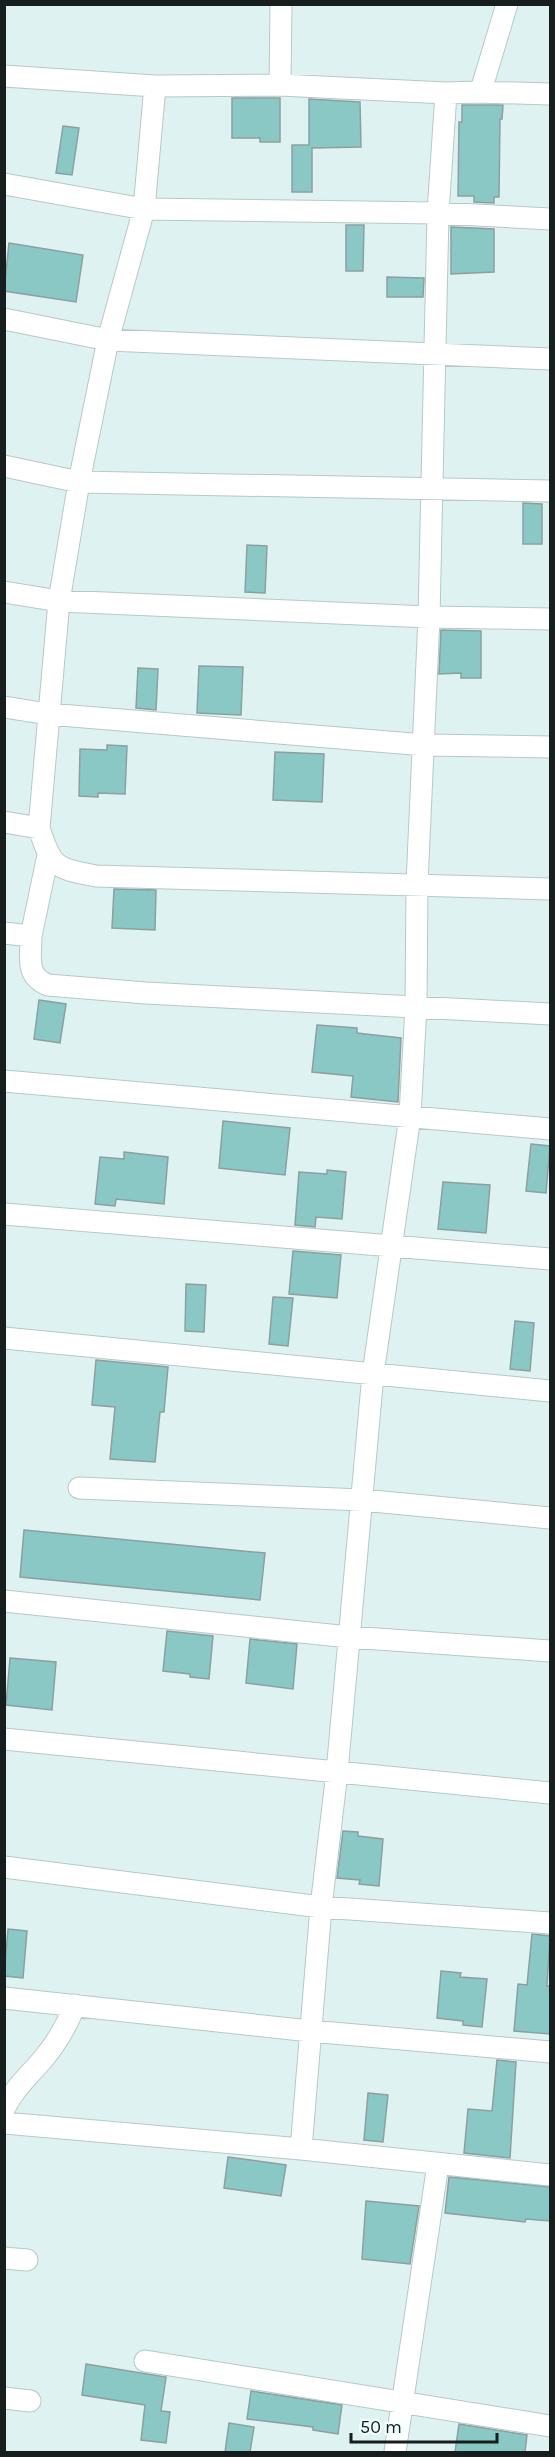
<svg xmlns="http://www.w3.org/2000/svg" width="555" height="2457" font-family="Karla,sans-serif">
<rect width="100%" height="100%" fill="#def3f1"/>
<path fill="#89c8c5" stroke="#8ca09f" stroke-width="1.5" d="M232,98H280V142H260V138H232Z
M309,99L360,102L361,147L312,148V192H292V145H309Z
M462,105H503L502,119H500L499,197H494V203L474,202V196H458L459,122H462Z
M63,126L79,128L72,175L56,173Z
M346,225H364L363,271H346Z
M451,227L494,229V272L451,274Z
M9,243L83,255L76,302L4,291Z
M387,277L424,278L423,297H387Z
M523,503L542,504V544H523Z
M247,545L267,546L265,593L245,592Z
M441,630L481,631V678H461V673L439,674Z
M199,666L243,667L241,715L197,713Z
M138,668L158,669L156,710L136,708Z
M107,745L127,746L125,794L98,793V797L79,796L80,749L107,750Z
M275,752L324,754L322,802L273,800Z
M114,889L156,890L155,930L112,928Z
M39,1000L66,1004L60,1043L34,1039Z
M317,1025L357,1028V1033L401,1038L398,1102L351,1097L353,1076L312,1072Z
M223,1121L290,1128L285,1175L219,1168Z
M531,1144L550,1146L546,1193L526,1191Z
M124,1152L168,1157L164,1204L116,1199L115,1206L95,1204L100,1157L124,1159Z
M327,1170L346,1172L342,1219L316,1217L315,1227L295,1225L299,1172L327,1174Z
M443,1182L490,1185L486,1233L438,1229Z
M293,1251L341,1255L337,1298L289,1294Z
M186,1284L206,1285L204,1332L185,1331Z
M273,1297L293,1298L288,1346L269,1344Z
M515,1321L534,1323L530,1371L510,1369Z
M96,1360L168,1367L164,1412H160L155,1462L110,1459L115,1407L92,1405Z
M24,1530L265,1553L260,1600L20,1577Z
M167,1631L213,1636L209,1679L190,1677V1674L163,1671Z
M250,1639L297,1644L293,1689L246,1683Z
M10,1658L56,1662L52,1710L6,1705Z
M343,1831L358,1832V1836L383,1839L379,1886L359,1884L360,1880L337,1878Z
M8,1929L27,1931L23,1978L4,1976Z
M532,1934L550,1936L547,1986H550V2034L514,2031L518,1984L527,1985Z
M441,1971L461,1973L460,1977L487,1979L482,2027L463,2025V2021L437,2018Z
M497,2060L516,2062L510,2158L464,2153L468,2109L492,2111Z
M368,2093L388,2095L383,2142L364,2140Z
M228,2157L286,2165L281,2196L224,2188Z
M449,2177L550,2187V2221L526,2219L525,2222L445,2213Z
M366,2201L419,2206L410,2264L362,2259Z
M86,2364L166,2377L161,2411L170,2412L166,2443L141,2440L145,2405L82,2395Z
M251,2391L342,2405L338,2434L313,2430V2427L247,2419Z
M229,2423L254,2427L250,2452H225Z
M459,2424L527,2435L525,2452H455Z"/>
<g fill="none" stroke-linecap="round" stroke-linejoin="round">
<g stroke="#b5c9c8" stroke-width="23">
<path id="minor" d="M4,76L155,86L280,85L446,93
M280,85L281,4
M155,86L144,209L108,340L79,482L59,601L39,828C52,869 56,868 96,876L550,889
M476,92L550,94
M4,184L144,209L438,213L550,219
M4,319L108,340L550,359
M4,466L79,482L550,491
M4,592L59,601L429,617L550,619
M4,707L48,714L425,745L550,747
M4,822L39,828
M4,933L31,936L48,855
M31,936C31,957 25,976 48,985L146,993L550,1014
M4,1081L550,1129
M4,1214L550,1259
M4,1338L550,1391
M79,1488L362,1500L550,1518
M4,1601L349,1637L550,1651
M4,1739L550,1793
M4,1867L321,1907L550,1923
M4,1998L310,2031L550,2052
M4,2109C15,2087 29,2076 44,2058C58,2041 67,2025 75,2005
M4,2123L301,2149L550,2175
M301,2149L321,1907L337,1772L373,1374L410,1116L416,1006L417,884L429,617L438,213L446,93L476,92L482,87L507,4
M4,2258L27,2260
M145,2361L550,2426
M4,2398L30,2401
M395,2452L438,2164"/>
</g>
<use href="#minor" stroke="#fff" stroke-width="21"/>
</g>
<rect width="555" height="2457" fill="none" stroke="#171e1e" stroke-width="12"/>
<path d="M351 2433v9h146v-9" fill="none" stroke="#171e1e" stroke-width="3"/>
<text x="360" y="2433" font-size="18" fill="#171e1e" stroke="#eefffe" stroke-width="4.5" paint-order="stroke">50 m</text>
</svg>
